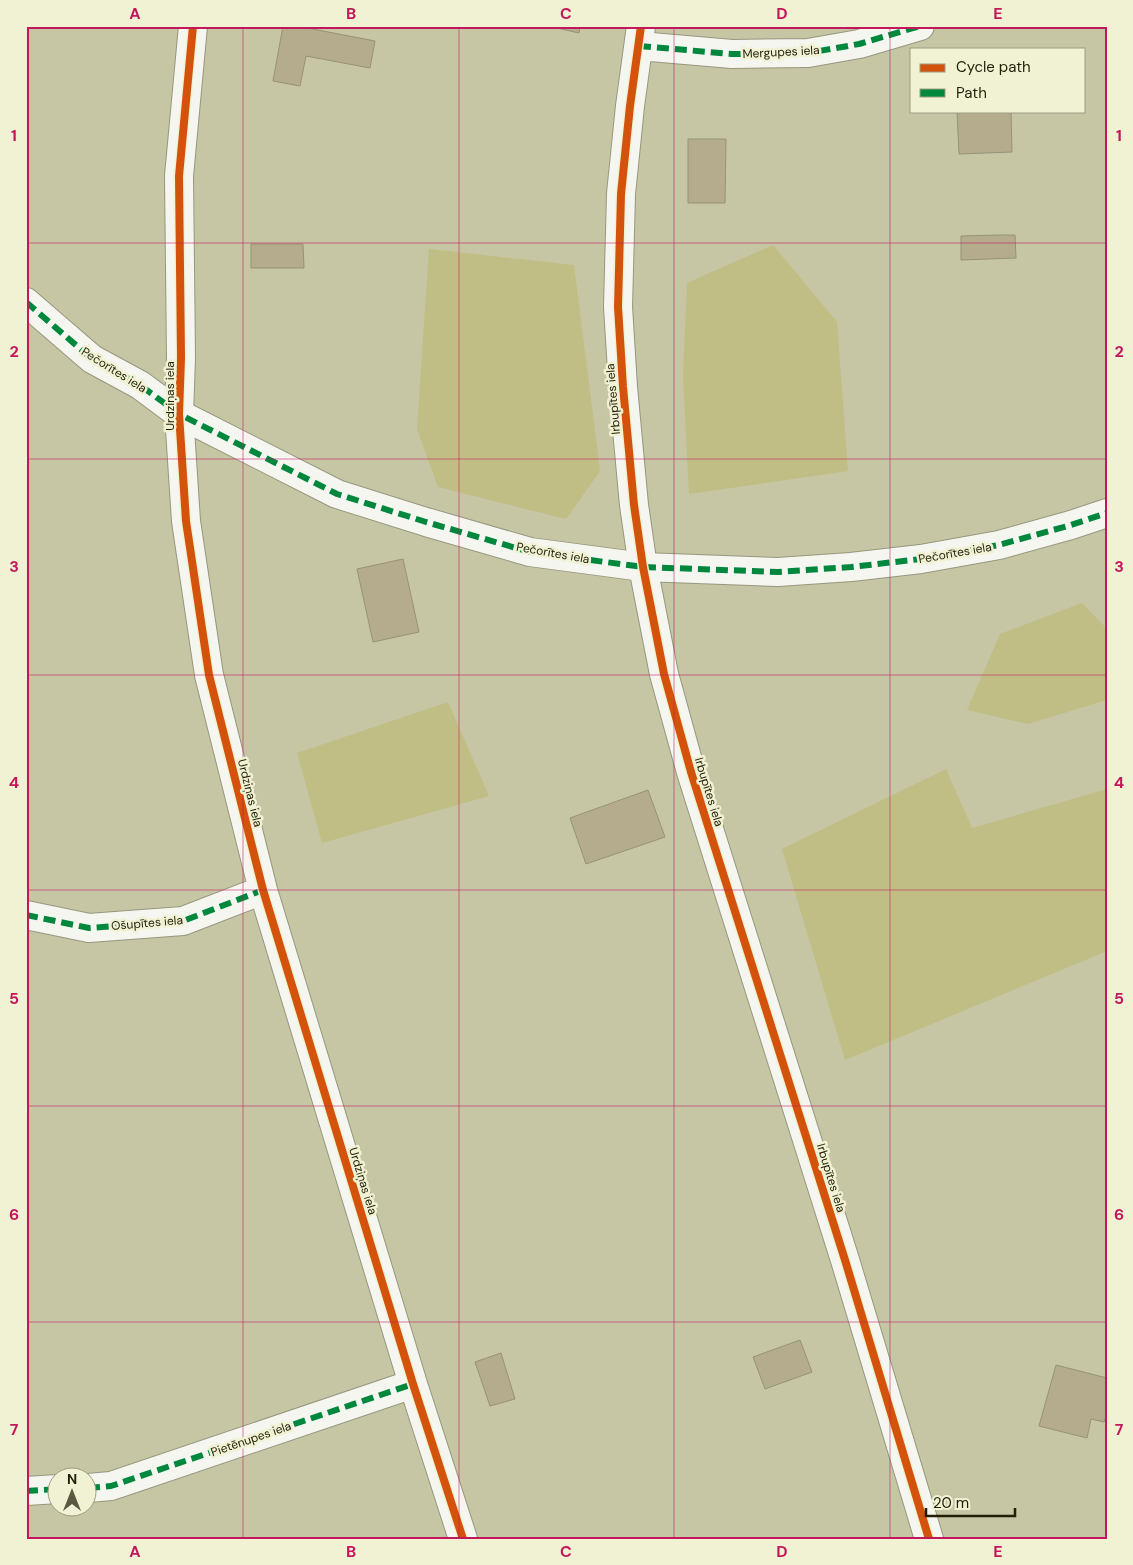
<svg xmlns="http://www.w3.org/2000/svg" width="1133" height="1565" font-family="'DM Sans',sans-serif">
<rect width="100%" height="100%" fill="#c6c5a4"/>
<path fill="#c0be84" d="M773,245L837,322L848,471L689,494L683,377L687,283Z
M429,249L574,265L600,471L566,519L438,487L417,429Z
M1082,603L1107,629V700L1028,724L967,710L1000,634Z
M448,702L489,796L322,843L297,753Z
M946,769L972,828L1107,789V951L845,1060L782,849Z"/>
<path fill="#b4ac8c" stroke="#979279" d="M283,26H297L375,41L370,68L306,56L300,86L273,81Z
M548,26H580L579,33Z
M957,111H1011L1012,152L959,154Z
M688,139H726L725,203H688Z
M1000,235H1015L1016,258L961,260V236Z
M251,244H303L304,268H251Z
M403,559L419,632L373,642L357,569Z
M648,790L665,837L586,864L570,818Z
M800,1340L812,1372L765,1389L753,1357Z
M501,1353L515,1399L490,1406L475,1362Z
M1056,1365L1107,1378V1413L1104,1422L1091,1419L1087,1438L1039,1426Z"/>
<g fill="none" stroke-linecap="round" stroke-linejoin="round">
<g stroke="#98977e" stroke-width="30">
<path id="minor" d="M193,26L179,176L181,358L179,414L186,521L209,675L263,890L413,1384L463,1539
M641,26L630,106L621,194L618,307L623,387L634,505L643,567L664,674L691,772L845,1260L929,1539
M639,46L732,54L808,53L859,44L920,26
M26,302L92,359L140,385L179,414L337,494L426,522L530,552L643,567L778,572L851,567L921,559L999,545L1071,525L1107,513
M26,915L89,928L183,921L263,890
M88,1488L111,1486L413,1384
M26,1491L58,1489"/>
</g>
<use href="#minor" stroke="#f6f6f1" stroke-width="28"/>
<path stroke="#00873e" stroke-width="6" stroke-dasharray="12 6" stroke-linecap="butt" d="M639,46L732,54L808,53L859,44L920,26
M26,302L92,359L140,385L179,414L337,494L426,522L530,552L643,567L778,572L851,567L921,559L999,545L1071,525L1107,513
M26,915L89,928L183,921L263,890
M88,1488L111,1486L413,1384
M26,1491L58,1489"/>
<g stroke="#f1f1d3" stroke-width="11">
<path id="cycleway" d="M193,26L179,176L181,358L179,414L186,521L209,675L263,890L413,1384L463,1539
M641,26L630,106L621,194L618,307L623,387L634,505L643,567L664,674L691,772L845,1260L929,1539"/>
</g>
<use href="#cycleway" stroke="#d4530c" stroke-width="8"/>
</g>
<path fill="none" stroke="#c2185b" stroke-width="1" stroke-opacity="0.55" d="M243,26V1539M459,26V1539M674,26V1539M890,26V1539M26,243H1107M26,459H1107M26,675H1107M26,890H1107M26,1106H1107M26,1322H1107"/>
<g text-anchor="middle" dominant-baseline="central" stroke-width="5" stroke-linejoin="round" paint-order="stroke">
<g font-size="12" fill="#211f08" stroke="#f1f1d3">
<text transform="translate(781 52) rotate(-3)">Mergupes iela</text>
<text transform="translate(114 370) rotate(32)">Pečorītes iela</text>
<text transform="translate(170 396) rotate(-90)">Urdziņas iela</text>
<text transform="translate(613 399) rotate(-95)">Irbupītes iela</text>
<text transform="translate(553 553) rotate(10)">Pečorītes iela</text>
<text transform="translate(955 553) rotate(-10)">Pečorītes iela</text>
<text transform="translate(709 792) rotate(73)">Irbupītes iela</text>
<text transform="translate(250 793) rotate(76)">Urdziņas iela</text>
<text transform="translate(147 923) rotate(-5)">Ošupītes iela</text>
<text transform="translate(831 1178) rotate(73)">Irbupītes iela</text>
<text transform="translate(363 1181) rotate(73)">Urdziņas iela</text>
<text transform="translate(251 1439) rotate(-19)">Pietēnupes iela</text>
</g>
</g>
<rect width="1133" height="1565" fill="none" stroke="#f1f1d3" stroke-width="55"/>
<rect x="910" y="48" width="175" height="65" fill="#f1f1d3" stroke="#9e9d82"/>
<rect x="920" y="64" width="25" height="8" fill="#d4530c" stroke="#9e9d82"/>
<text x="956" y="72" font-size="15" fill="#211f08">Cycle path</text>
<rect x="920" y="89" width="25" height="8" fill="#00873e" stroke="#9e9d82"/>
<text x="956" y="98" font-size="15" fill="#211f08">Path</text>
<g transform="translate(72 1492)"><circle r="24" fill="#f1f1d3" stroke="#9e9d82"/>
<path d="M0-4L9 19L0 12L-9 19Z" fill="#5b593f"/>
<text y="-8" font-size="14" font-weight="bold" text-anchor="middle" fill="#211f08">N</text>
</g>
<path d="M926 1508v8h89v-8" fill="none" stroke="#211f08" stroke-width="2.5"/>
<text x="933" y="1508" font-size="15" fill="#211f08" stroke="#f1f1d3" stroke-width="4" paint-order="stroke">20 m</text>
<rect x="28" y="28" width="1078" height="1510" fill="none" stroke="#c2185b" stroke-width="2"/>
<g font-size="16" text-anchor="middle" font-weight="bold" fill="#c2185b">
<text x="135" y="19">A</text>
<text x="351" y="19">B</text>
<text x="566" y="19">C</text>
<text x="782" y="19">D</text>
<text x="998" y="19">E</text>
<text x="14" y="141">1</text>
<text x="1119" y="141">1</text>
<text x="14" y="357">2</text>
<text x="1119" y="357">2</text>
<text x="14" y="572">3</text>
<text x="1119" y="572">3</text>
<text x="14" y="788">4</text>
<text x="1119" y="788">4</text>
<text x="14" y="1004">5</text>
<text x="1119" y="1004">5</text>
<text x="14" y="1220">6</text>
<text x="1119" y="1220">6</text>
<text x="14" y="1435">7</text>
<text x="1119" y="1435">7</text>
<text x="135" y="1557">A</text>
<text x="351" y="1557">B</text>
<text x="566" y="1557">C</text>
<text x="782" y="1557">D</text>
<text x="998" y="1557">E</text>
</g>
</svg>
